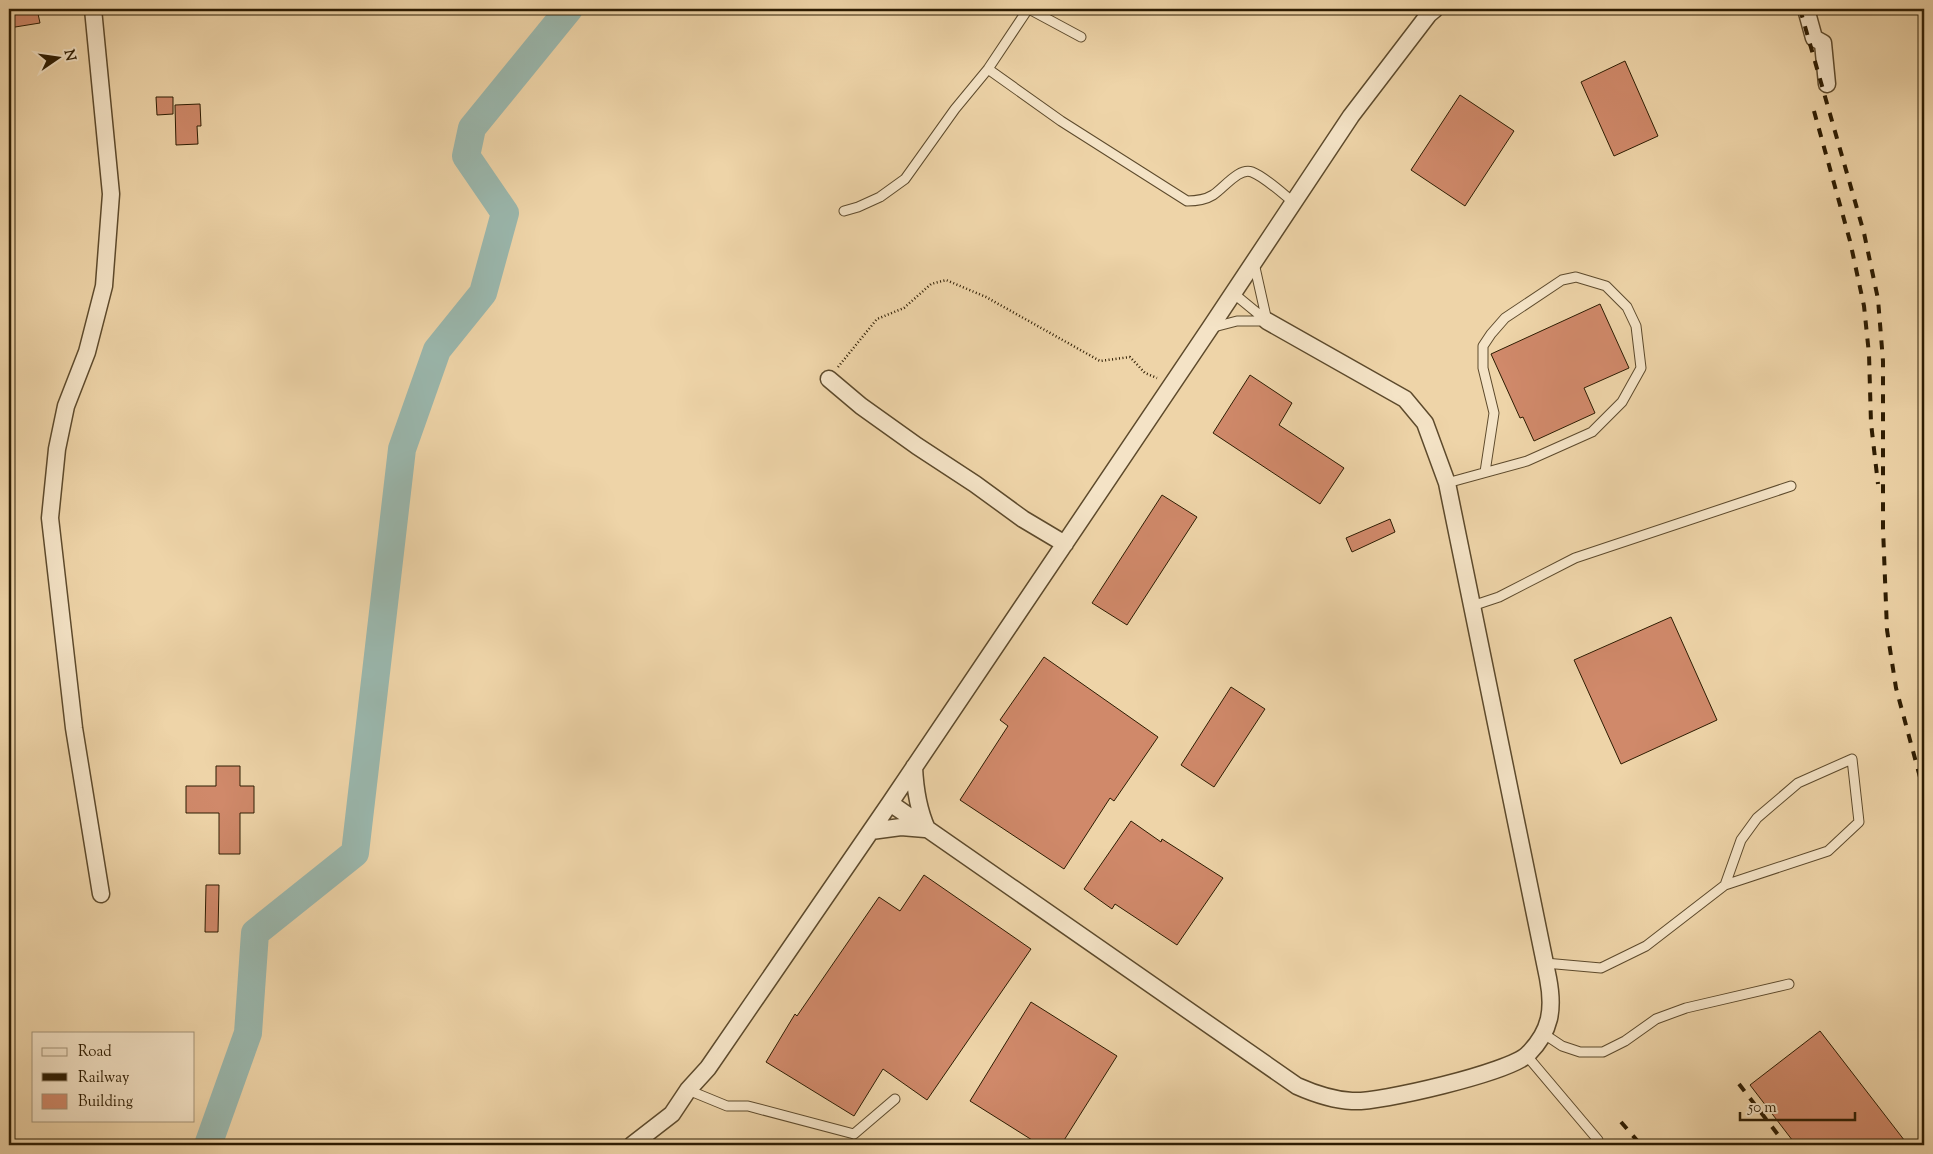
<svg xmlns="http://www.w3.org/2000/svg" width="1933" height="1154" font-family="'Sorts Mill Goudy',serif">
<rect width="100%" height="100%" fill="#eed4a8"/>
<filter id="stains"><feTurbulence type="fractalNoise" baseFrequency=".004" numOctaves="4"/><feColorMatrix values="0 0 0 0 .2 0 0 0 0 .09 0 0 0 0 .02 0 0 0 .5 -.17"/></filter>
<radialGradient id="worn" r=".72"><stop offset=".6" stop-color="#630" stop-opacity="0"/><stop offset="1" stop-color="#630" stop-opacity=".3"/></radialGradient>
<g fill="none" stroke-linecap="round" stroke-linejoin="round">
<path stroke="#9ab7ad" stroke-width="28" d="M208,1145L248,1033L255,933L355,853L402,449L437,350L483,293L505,213L466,156L472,128L569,9"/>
</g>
<path fill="#d0896a" stroke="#2d1c02" d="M9,9H37L40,23L9,28Z
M1625,61L1658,136L1614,156L1581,82Z
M1460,95L1514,131L1465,206L1411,170Z
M156,97H173V114L157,115Z
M200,104L201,126H197L198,144L176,145L175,105Z
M1600,304L1629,368L1584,388L1595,413L1534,441L1523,417L1520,418L1491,354Z
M1250,375L1292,403L1279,425L1344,468L1320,504L1213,433Z
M1162,495L1197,517L1127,625L1092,603Z
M1390,519L1395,532L1352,552L1346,538Z
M1671,617L1717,720L1621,764L1574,660Z
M1044,657L1158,737L1114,801L1110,798L1064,869L960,800L1008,726L1000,720Z
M1231,687L1265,709L1214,787L1181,765Z
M216,766H240V786H254V813H240V854H219V813H186V786H216Z
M1131,821L1161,842L1162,839L1223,878L1177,945L1115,904L1112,909L1084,889Z
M924,875L1031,949L927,1100L883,1069L854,1116L766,1062L795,1014L797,1016L879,897L900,911Z
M206,885H219L218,932H205Z
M1031,1002L1117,1056L1061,1145H1040L970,1101Z
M1820,1031L1908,1145H1796L1750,1085Z"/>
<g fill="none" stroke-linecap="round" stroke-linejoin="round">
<g stroke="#5d4a2c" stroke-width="11">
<path id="lane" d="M1029,9L1081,37
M988,69L1061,121L1187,201C1197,201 1205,200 1213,195C1224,188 1239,167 1252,172C1265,177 1282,193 1293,202
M844,211L858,207L880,197L905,179L955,109L988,69L1028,9
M1254,263L1267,321
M1233,293L1267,321
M1210,328L1237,321H1267
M1447,483L1527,461L1592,432L1622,402L1641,368L1636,326L1627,307L1606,286L1576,277L1562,280L1505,318L1491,334L1483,346V368L1494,413L1485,472
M1472,606L1499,597L1575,558L1791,486
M1545,963L1601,968L1646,946L1725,885L1828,851L1859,822L1852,759L1798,783L1757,818L1741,840L1725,885
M1544,1034L1562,1046L1580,1052H1603L1625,1041L1656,1019L1686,1008L1789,984
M1527,1056L1598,1140
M688,1090L727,1106H748L854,1134L895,1099"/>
</g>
<g stroke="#5d4a2c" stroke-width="19">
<path id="street" d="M93,9L111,194L104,286L87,352L66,406L57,449L50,518L74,728L101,894
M1806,9L1814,38L1823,43L1827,84
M829,379L861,406L917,446L975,484L1023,519L1065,544
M914,767C915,789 918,809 927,829
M890,803L1297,1086C1315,1094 1332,1100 1352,1101C1379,1103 1511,1072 1528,1054C1551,1031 1554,1009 1548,978L1447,483L1425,423L1405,399L1267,321
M871,831L901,827L925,829
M632,1145L672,1114L688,1090L708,1068L890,803L1210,328L1351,116L1429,14L1435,9"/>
</g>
<path stroke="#2d1c02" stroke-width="2.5" stroke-dasharray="1 2.5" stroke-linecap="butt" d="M838,367L877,319L904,308L931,284L946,280L986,297L1100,361L1130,357L1145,373L1157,378"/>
<use href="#lane" stroke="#f4e3c6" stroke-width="9"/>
<use href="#street" stroke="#f4e3c6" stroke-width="16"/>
<path stroke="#2d1c02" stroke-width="4" stroke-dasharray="9 9" stroke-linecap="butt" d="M1800,9L1864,233L1878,299L1883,361V528L1887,630L1896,688L1924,792
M1814,111L1850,241L1864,306L1869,354L1871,423L1878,484
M1739,1084L1786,1145
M1621,1122L1641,1145"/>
</g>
<rect width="1933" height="1154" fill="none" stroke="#eed4a8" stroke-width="30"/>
<rect x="10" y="10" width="1913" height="1134" fill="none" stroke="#2d1c02" stroke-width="2.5"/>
<rect x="15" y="15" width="1903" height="1124" fill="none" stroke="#2d1c02"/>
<rect x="32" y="1032" width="162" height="90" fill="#f4e3c6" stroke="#a49378"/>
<rect x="42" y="1048" width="25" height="8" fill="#f4e3c6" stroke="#a49378"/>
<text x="78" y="1056" font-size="15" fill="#2d1c02">Road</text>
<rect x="42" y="1073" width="25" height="8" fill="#2d1c02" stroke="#a49378"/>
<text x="78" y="1082" font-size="15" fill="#2d1c02">Railway</text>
<rect x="42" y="1094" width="25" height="15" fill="#d0896a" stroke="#a49378"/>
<text x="78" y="1106" font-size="15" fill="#2d1c02">Building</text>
<g transform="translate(58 58) rotate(77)" stroke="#f4e3c6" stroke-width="4" paint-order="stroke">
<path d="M0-4L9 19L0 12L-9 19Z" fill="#2d1c02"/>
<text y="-8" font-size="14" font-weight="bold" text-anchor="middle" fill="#2d1c02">N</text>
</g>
<path d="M1740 1112v8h115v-8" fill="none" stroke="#2d1c02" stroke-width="2.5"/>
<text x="1748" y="1112" font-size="15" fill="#2d1c02" stroke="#f4e3c6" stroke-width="4" paint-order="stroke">50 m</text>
<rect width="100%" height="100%" filter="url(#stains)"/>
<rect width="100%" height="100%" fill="url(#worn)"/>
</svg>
